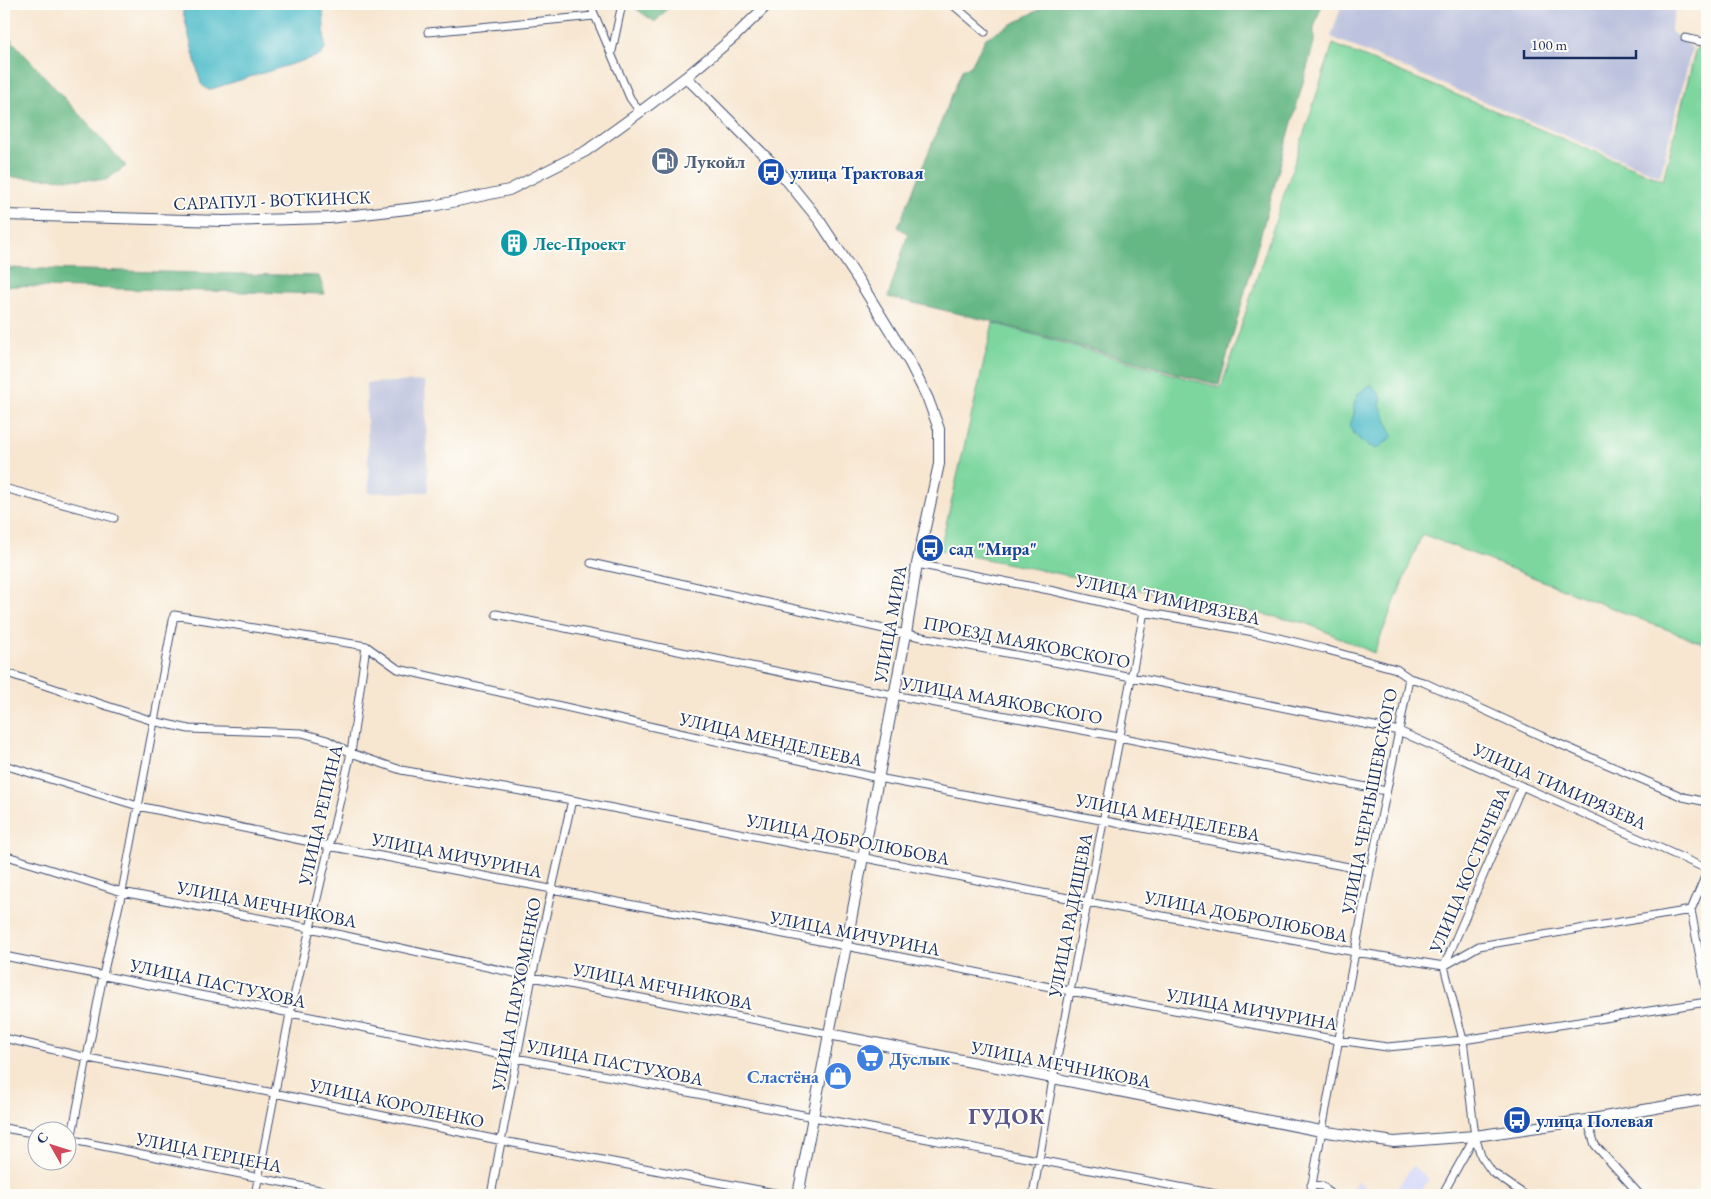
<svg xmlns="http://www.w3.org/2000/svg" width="1711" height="1199" font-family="'EB Garamond',serif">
<rect width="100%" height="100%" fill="#fdfcf7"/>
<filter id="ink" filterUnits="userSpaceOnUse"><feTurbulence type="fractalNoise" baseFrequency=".02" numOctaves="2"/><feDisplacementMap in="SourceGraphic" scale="10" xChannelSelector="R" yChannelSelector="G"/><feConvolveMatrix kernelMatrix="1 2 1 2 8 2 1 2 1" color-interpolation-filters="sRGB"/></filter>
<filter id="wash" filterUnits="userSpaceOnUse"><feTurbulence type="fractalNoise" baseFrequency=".0096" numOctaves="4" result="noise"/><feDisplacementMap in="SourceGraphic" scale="20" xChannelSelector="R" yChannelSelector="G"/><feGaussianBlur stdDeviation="1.12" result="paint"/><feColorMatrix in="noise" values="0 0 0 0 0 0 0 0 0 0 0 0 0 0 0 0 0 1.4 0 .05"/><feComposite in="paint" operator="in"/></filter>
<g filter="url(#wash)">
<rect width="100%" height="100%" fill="#f7e6d0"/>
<path fill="#d4d8f9" d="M1413,1166L1429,1179L1418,1195H1392Z
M1357,1181L1377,1195H1360L1352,1189Z"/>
<path fill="#bdc3de" d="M1342,4H1677L1670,31L1692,48L1660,176L1331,37Z
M425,381L428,492L369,493L366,383Z"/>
<path fill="#7cd69d" stroke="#4c827e" d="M1333,44L1663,180L1696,48L1707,52V645L1422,534L1374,653L1306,623L940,550L993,323L1221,388Z"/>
<path fill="#65b784" stroke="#407371" d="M632,4H672L655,22L632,6Z
M1043,4H1322L1314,28V43L1219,385L990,321L888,297L908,234L898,227L963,68L970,67L986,38L1042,8Z
M4,32L126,166L106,180L4,177Z
M4,268L319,276L325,294L4,286Z"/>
<path fill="#51bdcb" stroke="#367694" d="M181,4H323L325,49L321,55L208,90L201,84Z
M1371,384L1382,398L1380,405L1393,436L1377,449C1364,444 1356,439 1350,426L1354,414V404L1358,394Z"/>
</g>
<g filter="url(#ink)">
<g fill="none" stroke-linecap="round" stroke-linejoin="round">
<g stroke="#3c4a6f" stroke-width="9">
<path id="minor" d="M590,4L630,98L640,112
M952,4L985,32
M428,32L594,16
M1685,38L1707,43
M612,51L622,4
M4,488L114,518
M591,563L906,634L1132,677L1399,731L1707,869
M917,564L1054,591L1144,612L1254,632L1324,649L1396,669L1409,678L1423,682L1541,736L1683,797L1707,802
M496,614L893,695L1119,737L1386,791
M4,672L153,721L189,729L302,733L327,740L351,753L401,770L572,800L1088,902L1355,952L1444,966L1479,946L1691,910
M4,765L138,806L329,846L846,946L1070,991L1338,1040L1387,1047L1463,1040L1707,1002
M1522,786L1444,966L1463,1040L1475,1136L1481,1156L1492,1172L1525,1195
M4,855L122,892L310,928L532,977L829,1034
M1707,872L1691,910L1707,995
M4,956L813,1117L1221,1195
M4,1038L88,1058L274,1093L503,1141L785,1195
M1587,1120L1595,1145L1640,1195
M4,1128L38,1134
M68,1139L344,1195
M71,1140L103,975L122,892L174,615L366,646L398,669L878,778L1370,871
M1311,1185L1323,1186L1331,1195
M4,1193L11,1195
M255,1195L290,1014L351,753L366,646
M491,1195L532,977L572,800
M1033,1195L1053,1079L1144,612
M1310,1195L1370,871L1399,731L1409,678
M1442,1195L1475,1136"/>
</g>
<g stroke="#3c4a6f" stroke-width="12">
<path id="secondary" d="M686,77L776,167L819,220L863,287L910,363L928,399L939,429V464L917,564L906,634L798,1195
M4,215L223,221L329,218L433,206L509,190L586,151L640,112L686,77L734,37L768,4
M829,1034L1321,1131L1394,1142L1475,1136L1587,1120L1707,1099"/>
</g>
<use href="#minor" stroke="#fff" stroke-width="7"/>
<use href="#secondary" stroke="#fff" stroke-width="10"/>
</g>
</g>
<defs>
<g id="fuel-disc" transform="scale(1.4375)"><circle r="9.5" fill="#5c6f8a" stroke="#fdfcf7"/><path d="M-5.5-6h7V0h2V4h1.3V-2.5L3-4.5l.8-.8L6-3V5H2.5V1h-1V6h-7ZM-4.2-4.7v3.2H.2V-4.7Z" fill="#fff"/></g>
<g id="bus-disc" transform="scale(1.4375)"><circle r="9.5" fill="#1a4fb4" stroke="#fdfcf7"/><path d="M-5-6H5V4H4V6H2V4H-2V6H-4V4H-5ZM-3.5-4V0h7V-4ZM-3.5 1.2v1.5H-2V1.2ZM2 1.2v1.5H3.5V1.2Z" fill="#fff"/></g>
<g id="building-disc" transform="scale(1.4375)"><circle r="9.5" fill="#0f9aa8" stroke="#fdfcf7"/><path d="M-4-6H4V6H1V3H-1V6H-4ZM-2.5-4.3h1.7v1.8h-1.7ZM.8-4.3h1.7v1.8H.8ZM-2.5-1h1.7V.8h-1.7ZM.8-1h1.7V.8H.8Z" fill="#fff"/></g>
<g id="supermarket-disc" transform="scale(1.4375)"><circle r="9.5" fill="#3f7fe0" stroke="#fdfcf7"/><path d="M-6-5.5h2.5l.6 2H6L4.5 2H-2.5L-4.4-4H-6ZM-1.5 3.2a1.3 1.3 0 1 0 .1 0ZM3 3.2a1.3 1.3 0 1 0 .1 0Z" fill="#fff"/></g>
<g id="shop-disc" transform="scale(1.4375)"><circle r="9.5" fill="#3f7fe0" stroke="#fdfcf7"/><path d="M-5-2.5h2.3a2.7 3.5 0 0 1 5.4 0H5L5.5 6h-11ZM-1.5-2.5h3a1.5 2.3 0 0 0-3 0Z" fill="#fff"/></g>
</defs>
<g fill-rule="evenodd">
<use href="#fuel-disc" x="665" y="161"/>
<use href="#bus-disc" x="771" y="172"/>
<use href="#building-disc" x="514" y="243"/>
<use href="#bus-disc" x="930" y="548"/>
<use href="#supermarket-disc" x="870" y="1058"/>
<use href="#shop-disc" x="838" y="1076"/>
<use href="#bus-disc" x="1517" y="1120"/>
</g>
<g text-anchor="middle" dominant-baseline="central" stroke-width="4" stroke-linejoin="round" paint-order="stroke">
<g font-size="18" font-weight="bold" fill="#4e5e75" stroke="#fdfcf7" text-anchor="start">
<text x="684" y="161">Лукойл</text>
</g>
<g font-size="18" font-weight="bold" fill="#164399" stroke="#fdfcf7" text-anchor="start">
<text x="790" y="172">улица Трактовая</text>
<text x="949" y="548">сад "Мира"</text>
<text x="1536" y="1120">улица Полевая</text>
</g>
<g font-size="18" fill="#1b2f5e" stroke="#fdfcf7">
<text transform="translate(272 200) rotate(-2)">САРАПУЛ - ВОТКИНСК</text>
<text transform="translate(1168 599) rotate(12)">УЛИЦА ТИМИРЯЗЕВА</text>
<text transform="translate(890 624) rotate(-80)">УЛИЦА МИРА</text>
<text transform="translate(1027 642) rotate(11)">ПРОЕЗД МАЯКОВСКОГО</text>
<text transform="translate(1002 700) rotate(10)">УЛИЦА МАЯКОВСКОГО</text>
<text transform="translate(771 739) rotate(13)">УЛИЦА МЕНДЕЛЕЕВА</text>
<text transform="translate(1560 786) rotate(24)">УЛИЦА ТИМИРЯЗЕВА</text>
<text transform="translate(1369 801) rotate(-79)">УЛИЦА ЧЕРНЫШЕВСКОГО</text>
<text transform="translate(320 815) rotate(-77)">УЛИЦА РЕПИНА</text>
<text transform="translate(1168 817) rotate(11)">УЛИЦА МЕНДЕЛЕЕВА</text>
<text transform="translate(848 839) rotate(11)">УЛИЦА ДОБРОЛЮБОВА</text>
<text transform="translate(457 855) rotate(11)">УЛИЦА МИЧУРИНА</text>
<text transform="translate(1469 870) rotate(-67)">УЛИЦА КОСТЫЧЕВА</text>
<text transform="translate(267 904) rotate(11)">УЛИЦА МЕЧНИКОВА</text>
<text transform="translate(1070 915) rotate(-79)">УЛИЦА РАДИЩЕВА</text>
<text transform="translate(1246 916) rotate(11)">УЛИЦА ДОБРОЛЮБОВА</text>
<text transform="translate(855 933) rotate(11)">УЛИЦА МИЧУРИНА</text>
<text transform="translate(218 983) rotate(12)">УЛИЦА ПАСТУХОВА</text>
<text transform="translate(663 986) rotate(11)">УЛИЦА МЕЧНИКОВА</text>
<text transform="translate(516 994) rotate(-79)">УЛИЦА ПАРХОМЕНКО</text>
<text transform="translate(1252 1009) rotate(10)">УЛИЦА МИЧУРИНА</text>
<text transform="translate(615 1062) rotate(11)">УЛИЦА ПАСТУХОВА</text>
<text transform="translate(1061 1064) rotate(11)">УЛИЦА МЕЧНИКОВА</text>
<text transform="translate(397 1103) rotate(12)">УЛИЦА КОРОЛЕНКО</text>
<text transform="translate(209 1152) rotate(11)">УЛИЦА ГЕРЦЕНА</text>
</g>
<g font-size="18" font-weight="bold" fill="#0d838f" stroke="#fdfcf7" text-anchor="start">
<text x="533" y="243">Лес-Проект</text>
</g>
<g font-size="18" font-weight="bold" fill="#366cbe" stroke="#fdfcf7" text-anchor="start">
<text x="889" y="1058">Дуслык</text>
<text x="819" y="1076" text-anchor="end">Сластёна</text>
</g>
<g font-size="22" font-weight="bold" letter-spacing="1" fill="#59558d" stroke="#fdfcf7">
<text x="1007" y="1116">ГУДОК</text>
</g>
</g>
<rect width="1711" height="1199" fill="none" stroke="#fdfcf7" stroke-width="20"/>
<g transform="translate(52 1146) rotate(309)"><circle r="24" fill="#fdfcf7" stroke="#a3aaba"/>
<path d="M0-4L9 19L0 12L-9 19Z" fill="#d1495b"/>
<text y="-8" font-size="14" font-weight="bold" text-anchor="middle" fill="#1b2f5e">С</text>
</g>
<path d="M1524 50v8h112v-8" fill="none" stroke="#1b2f5e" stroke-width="2.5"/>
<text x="1531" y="50" font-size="15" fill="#1b2f5e" stroke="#fdfcf7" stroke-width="4" paint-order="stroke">100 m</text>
</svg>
